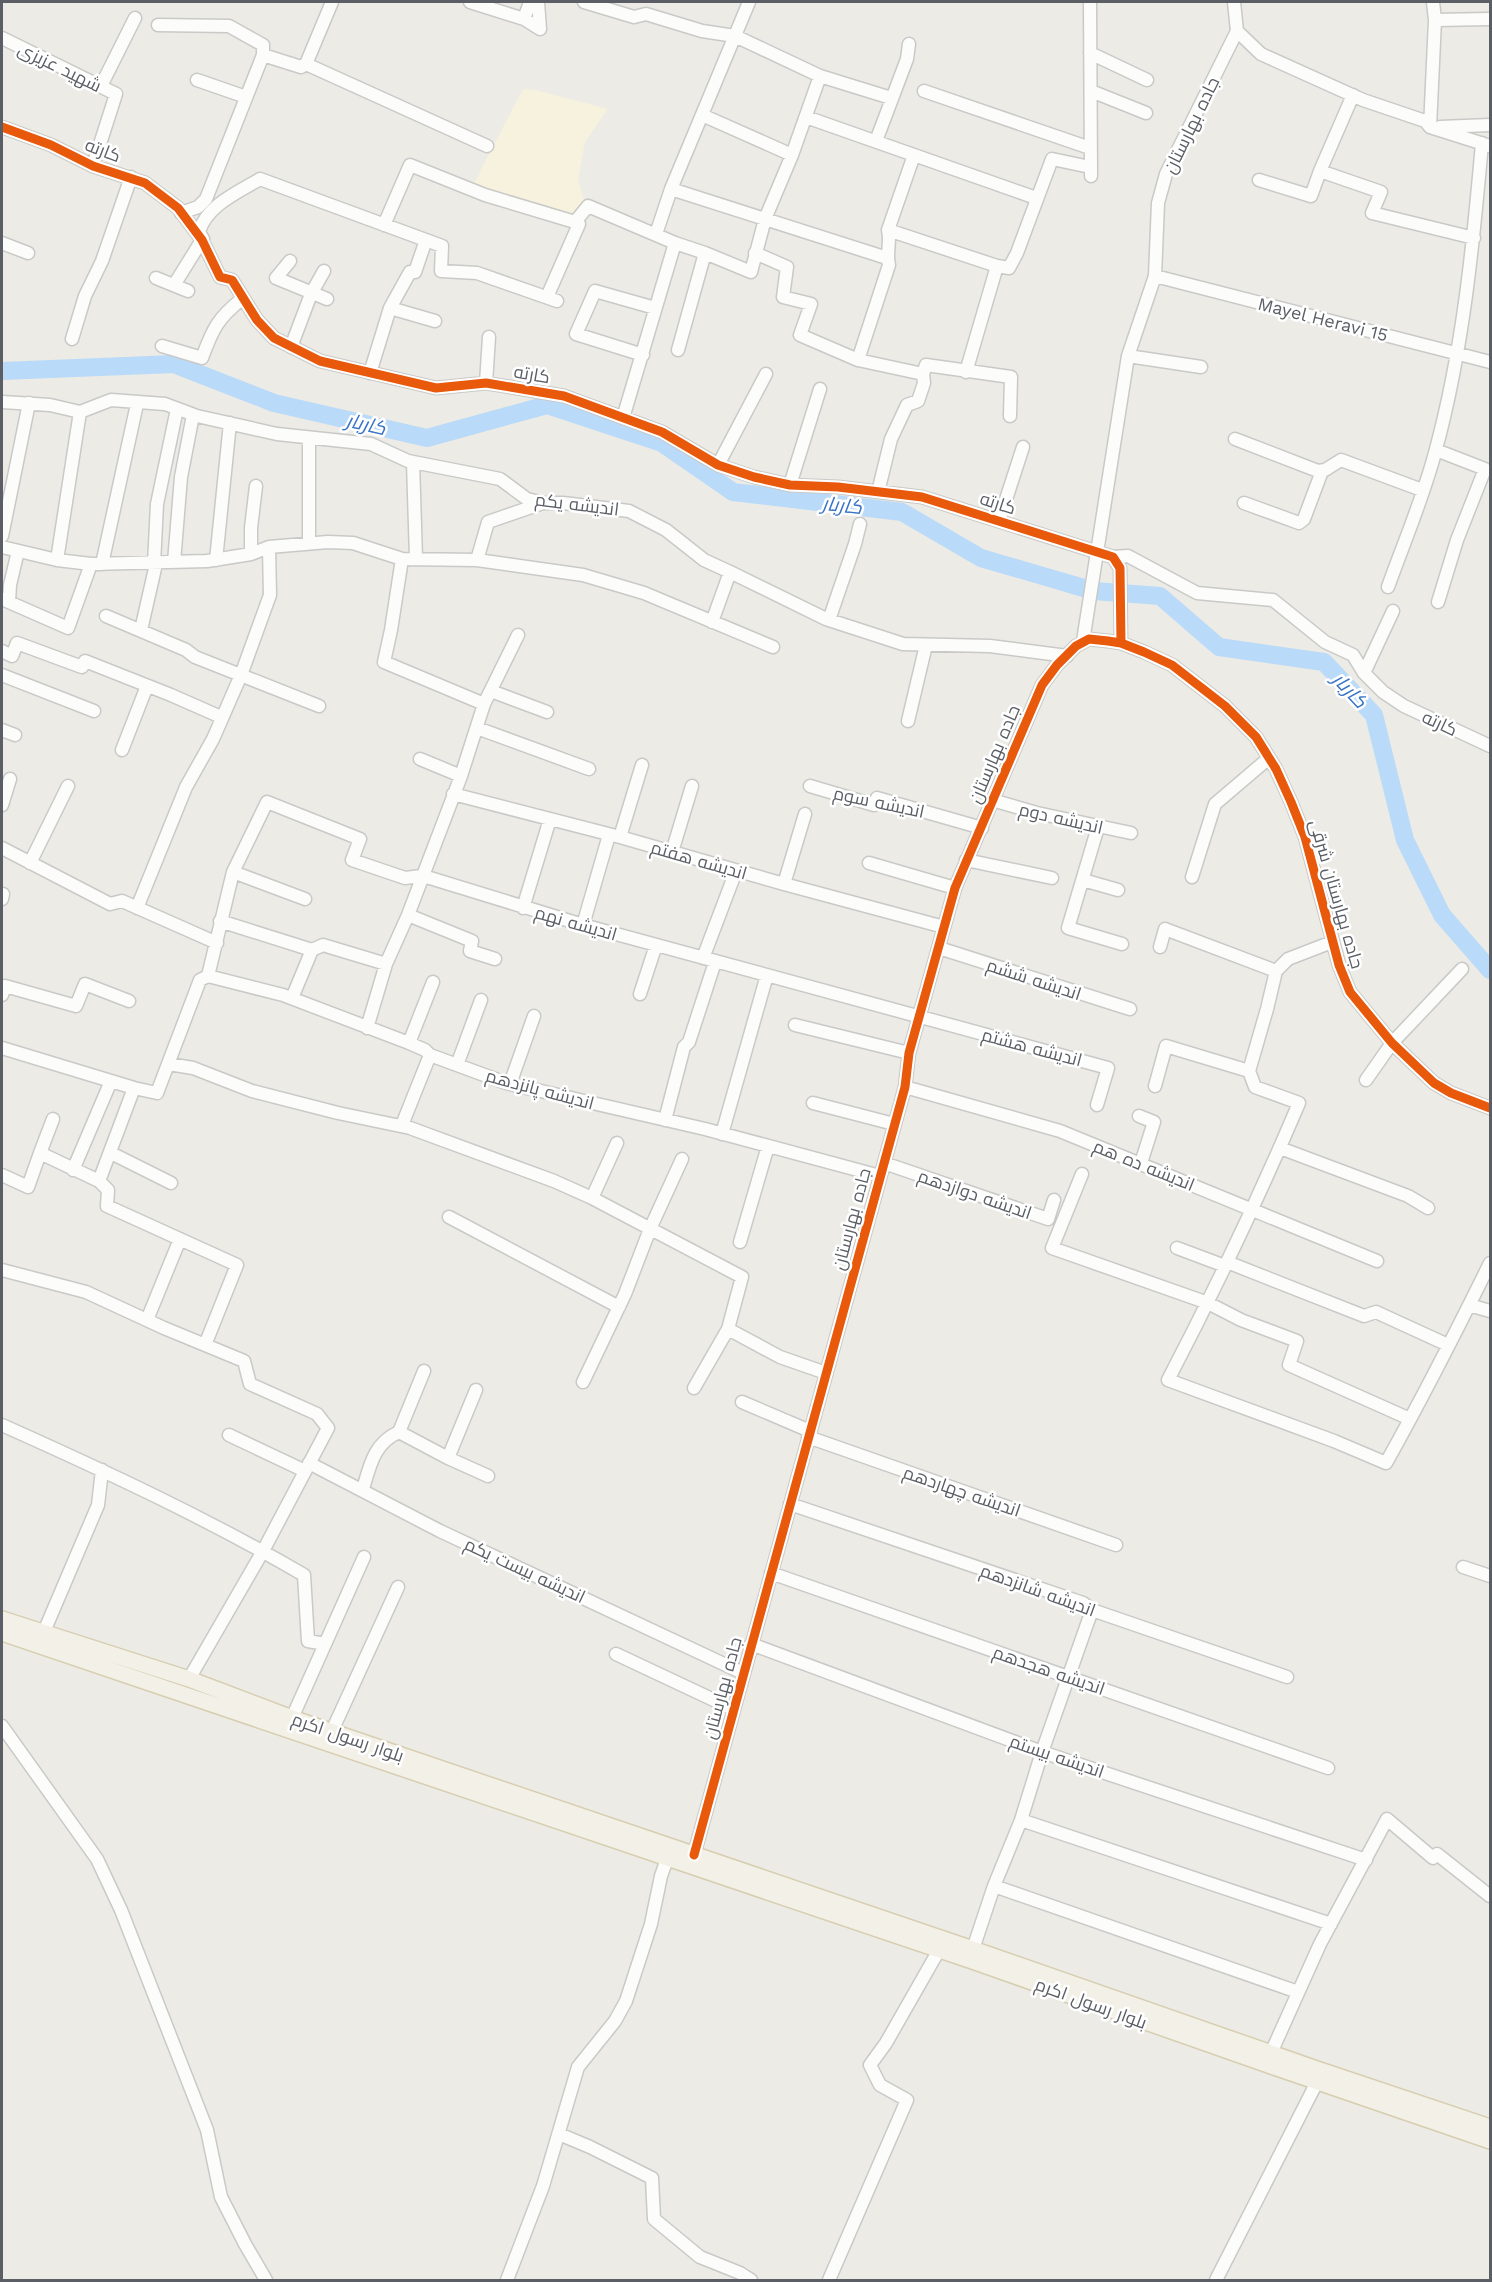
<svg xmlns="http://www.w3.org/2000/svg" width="1492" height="2282" font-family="'Work Sans',Cairo,sans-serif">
<rect width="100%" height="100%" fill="#ecebe6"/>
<path fill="#f6f2de" d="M523,89L536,90L608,109L585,142L578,180L585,203L574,221L471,189Z"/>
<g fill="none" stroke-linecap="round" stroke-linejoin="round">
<path stroke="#b9daf8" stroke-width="18" d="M2,371L174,364L274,403L427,438L547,405L662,443L733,492L902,512L981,558L1094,591L1160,596L1219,647L1324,662L1374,715L1405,840L1442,915L1490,970"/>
<g stroke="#c9c9c8" stroke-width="15">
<path id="minor" d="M470,2L524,19L540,29
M538,2L540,29
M584,2L634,17L646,14L702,31L735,36L820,76L891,98
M1090,2L1091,176
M524,19L530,2
M1435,20L1490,19
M158,25L229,26L263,45V55L206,199L198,207L181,213
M1237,31L1261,54L1363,100L1425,121L1430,127L1490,146
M2,38L116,94L93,166
M1090,53L1147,80
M263,55L301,67L306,64L487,146
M306,64L332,2
M197,80L246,97
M101,86L135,18
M924,91L1090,148
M1091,91L1146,113
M702,115L792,155
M806,117L1036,198
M2,127L51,145L93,166L145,183L178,208L202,240L220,277L232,280L257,320L274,338L320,361L436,388L486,383L564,396L662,432L718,465L754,477L790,485L838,487L922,497L1113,557L1120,568L1121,643
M1430,127L1435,20L1433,2
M1440,127L1490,125
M876,141L907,59L909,44
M1320,171L1353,95
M1259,180L1311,196L1320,171L1381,192L1372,213L1474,238
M671,189L887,258
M384,225L410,165L485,195L575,222L588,206L675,243L705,253L751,272L765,219L792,155L820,76
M888,230L997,266
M656,234L671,189L749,2
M203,239L199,232C206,206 238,192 260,179L442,246L441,271L477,273L557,301
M2,243L28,253
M755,253L787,267L783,297L811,304L800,335L858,360L923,374L926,365L1011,377L1010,416
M290,261L276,278L327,299
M1155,276L1490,362
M156,278L188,291
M174,285L202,240
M547,297L579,224L575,222
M390,308L435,321
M72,339L85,296L102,261L131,177
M162,346L202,358C213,328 218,318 243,298
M291,347L311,294L324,271
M678,350L705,253
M643,355L576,334L595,291L655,308
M1128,356L1201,367
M858,360L889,265C886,253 891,242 888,230L914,155
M966,372L997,266L1009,268L1017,253L1052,159L1090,167
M370,373L390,308L410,272H415L426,240
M486,383L489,337
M2,402L50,405L80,412L111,400L165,404L197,416L277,434L371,444L408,461L500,479L527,499L544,503H563L629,511L666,530L704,560L730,572L826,619L903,644L990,646L1067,656
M623,418L675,243
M1235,439L1318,471L1325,470L1341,460L1422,490
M1436,450L1485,469L1457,540L1438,602
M413,462L416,558
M718,465L766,374
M790,485L820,389
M878,492L891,439L907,405L918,401L924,383L923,374
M1244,503L1299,523L1304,519L1322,471
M999,521L1023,447
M2,536L29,403
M309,543V439
M2,547L57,560L91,564L207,561L251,554L269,547L328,542L353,543L402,559L477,560L488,522L543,503
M251,554V528L256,486
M1113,557L1128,556L1197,593L1273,600L1325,642L1353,655L1364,673L1383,692L1404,706L1490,746
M402,559L391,630L384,662L484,704
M57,560L80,412
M216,560L230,423
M477,560L583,575L644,593L773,647
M174,562L181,477L193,415
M102,564L137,404
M154,564L157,504L177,409
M1388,587C1404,542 1424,496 1436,449C1463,349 1473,246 1482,143
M2,599L68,628L91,564
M9,602L10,585L18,551
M106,616L186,650L195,657L319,706
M829,620L855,544L860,524
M712,622L730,572
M141,630L156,564
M1083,641L1128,356L1155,276L1158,203L1166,174L1237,31L1234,2
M2,651L12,656L17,643L82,667L85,661L171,695L221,717
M1364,673L1393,611
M2,675L94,711
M491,691L547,712
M908,721L926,645
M477,728L589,769
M2,730L15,735
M122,750L147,686
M420,759L461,776
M810,786L874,805L877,798L982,828
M453,794L620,837L784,884L944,927
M992,800L1037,813L1131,833
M2,805L10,779
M1098,827L1068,928L1122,944
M620,837L642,765
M2,848L110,904L122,901L217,943
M672,852L692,786
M966,860L1052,878
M30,863L68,786
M869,863L955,888
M233,872L305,899
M1192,877L1215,804L1269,758
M1083,880L1118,890
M784,884L805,814
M2,894H3L2,899
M137,908L186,787L213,739L241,675L270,595L269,547
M523,908L550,819
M408,915L472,941L470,951L495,959
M220,921L312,950L323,945L386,964
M583,925L609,835
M1332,942L1288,959L1276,971L1267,1009L1249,1071L1255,1087L1299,1103C1259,1197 1215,1290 1168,1380L1334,1441L1386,1463C1423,1397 1457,1330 1490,1263
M1160,947L1165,929L1276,971
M939,948L1130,1009
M703,958L736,871
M208,976L233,872L267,802L360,839L352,860L405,878L422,876L430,878L583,925L1108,1068L1097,1105
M208,976L283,995L409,1043L425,1050L430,1055L506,1083L705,1129L880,1176
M640,994L656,945
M2,995L5,986L76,1006L85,984L129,1001
M292,998L312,950
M795,1025L909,1053
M367,1028L386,964L408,915L461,776L484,704L518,635
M409,1043L433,982
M2,1048L134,1088L157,1093L200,980L208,976
M169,1064L193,1068L252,1091L338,1113L410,1128L554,1181L592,1198L742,1277L728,1329L694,1388
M457,1065L481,1000
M1366,1080L1392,1043L1462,969
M510,1084L534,1016
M1155,1086L1166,1046L1249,1071
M905,1087L1060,1131L1377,1261
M134,1088L99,1181L108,1190L107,1206L237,1265L205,1345
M813,1103L894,1124
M1139,1116L1154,1122L1141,1163
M665,1120L684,1047L689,1042L715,962
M402,1125L430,1055
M722,1134L767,975
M1280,1148L1408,1196L1428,1208
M40,1153L53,1119
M111,1153L171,1183
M884,1163L1048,1219L1054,1200
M73,1170L111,1081
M1082,1174L1052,1248L1208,1303L1241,1320L1297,1341L1289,1365L1410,1419
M2,1175L28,1187L40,1153L99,1181
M592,1198L617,1143
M449,1217L619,1307
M740,1242L768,1146
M1177,1248L1225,1266
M1227,1262L1364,1316L1376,1312L1448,1345
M2,1270L86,1292L164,1328L244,1361L250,1384L317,1414L328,1428L263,1551L189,1679
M1469,1305L1490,1311
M147,1320L180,1239
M728,1329L780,1357L826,1373
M583,1382L625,1294L650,1229L682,1159
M742,1402L810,1431
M2,1425C105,1471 206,1518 304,1575L308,1641L325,1644
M399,1432L448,1458L488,1476
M229,1435L305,1471
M808,1437L1116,1545
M448,1458L476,1390
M309,1463L440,1531L743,1673
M363,1489C370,1465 374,1443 399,1432L424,1371
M790,1504L1083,1603L1092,1610L1287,1677
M1463,1567L1490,1576
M771,1573L1328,1768
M43,1634L98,1505L102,1470
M751,1644L1042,1752L1366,1860
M616,1654L733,1709
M292,1718L364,1557
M2,1726L97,1859L121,1910L207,2130L221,2197L245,2244L266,2280
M332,1731L398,1587
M1021,1820L1331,1924
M694,1855L905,1087L909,1053L955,888L1042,685L1057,665L1076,646L1089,639L1108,641L1121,643L1144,652L1172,665L1225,706L1256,737L1276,769L1291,802L1305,837L1339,965L1350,992L1392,1043L1434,1083L1451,1093L1490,1108
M994,1886L1298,1992
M973,1949L994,1886L1021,1820L1042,1752L1092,1610
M1271,2053L1320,1944L1387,1819L1433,1858L1437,1854L1490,1896
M559,2134L590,2147L652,2178L654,2219L700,2257L740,2273L751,2280
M507,2280L543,2186L578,2067L615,2021L626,2001L651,1924L661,1876L667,1859
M829,2280L907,2100L880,2085L870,2065L886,2043L939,1950
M1216,2280L1317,2082"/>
</g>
<g stroke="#d7ceb1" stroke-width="18">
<path id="major" d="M2,1619L189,1679L292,1718L973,1949L1317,2069L1490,2127
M2,1633L975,1962L1271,2066L1490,2141"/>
</g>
<use href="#minor" stroke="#fcfcfb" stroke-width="12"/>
<use href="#major" stroke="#f3f1e7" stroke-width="15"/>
<g stroke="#fff" stroke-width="13">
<path id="cycleway" d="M2,127L51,145L93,166L145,183L178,208L202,240L220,277L232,280L257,320L274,338L320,361L436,388L486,383L564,396L662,432L718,465L754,477L790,485L838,487L922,497L1113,557L1120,568L1121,643
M694,1855L905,1087L909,1053L955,888L1042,685L1057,665L1076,646L1089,639L1108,641L1121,643L1144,652L1172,665L1225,706L1256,737L1276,769L1291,802L1305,837L1339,965L1350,992L1392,1043L1434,1083L1451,1093L1490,1108"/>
</g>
<use href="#cycleway" stroke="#e8590c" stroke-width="9"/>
</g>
<g text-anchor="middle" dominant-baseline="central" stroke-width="5" stroke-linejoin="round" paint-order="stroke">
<g font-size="18" fill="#5b5f65" stroke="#fff">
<text transform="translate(60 67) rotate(26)">شهید عزیزی</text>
<text transform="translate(1191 125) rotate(-64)">جاده بهارستان</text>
<text transform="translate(103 150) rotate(21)">کارته</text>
<text transform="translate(1323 319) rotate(14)">Mayel Heravi 15</text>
<text transform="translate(532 374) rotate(10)">کارته</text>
<text transform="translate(998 503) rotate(18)">کارته</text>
<text transform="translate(577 504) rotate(7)">اندیشه یکم</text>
<text transform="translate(1440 723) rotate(25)">کارته</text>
<text transform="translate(994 754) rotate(-67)">جاده بهارستان</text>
<text transform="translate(879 802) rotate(12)">اندیشه سوم</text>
<text transform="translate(1061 818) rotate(13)">اندیشه دوم</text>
<text transform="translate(699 860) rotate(16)">اندیشه هفتم</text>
<text transform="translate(1337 894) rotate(74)">جاده بهارستان شرقی</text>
<text transform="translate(576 923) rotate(16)">اندیشه نهم</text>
<text transform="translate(1034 979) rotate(18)">اندیشه ششم</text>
<text transform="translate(1032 1047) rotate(15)">اندیشه هشتم</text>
<text transform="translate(540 1089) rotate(15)">اندیشه پانزدهم</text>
<text transform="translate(1144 1165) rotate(22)">اندیشه ده هم</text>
<text transform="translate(975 1194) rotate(19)">اندیشه دوازدهم</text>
<text transform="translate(851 1219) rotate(-75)">جاده بهارستان</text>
<text transform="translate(962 1491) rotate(19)">اندیشه چهاردهم</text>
<text transform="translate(525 1570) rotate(25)">اندیشه بیست یکم</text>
<text transform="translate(1038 1590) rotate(20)">اندیشه شانزدهم</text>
<text transform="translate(1049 1670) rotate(19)">اندیشه هجدهم</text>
<text transform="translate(722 1688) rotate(-75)">جاده بهارستان</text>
<text transform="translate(348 1737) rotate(19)">بلوار رسول اکرم</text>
<text transform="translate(1057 1756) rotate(19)">اندیشه بیستم</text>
<text transform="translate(1091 2003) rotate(20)">بلوار رسول اکرم</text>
</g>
<g font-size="20" font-style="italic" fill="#3874c6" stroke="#fff">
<text transform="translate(366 424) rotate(13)">کاربار</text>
<text transform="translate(842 505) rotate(7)">کاربار</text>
<text transform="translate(1350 690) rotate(47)">کاربار</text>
</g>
</g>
<rect width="1492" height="2282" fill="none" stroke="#5b5f65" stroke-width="6"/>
</svg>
